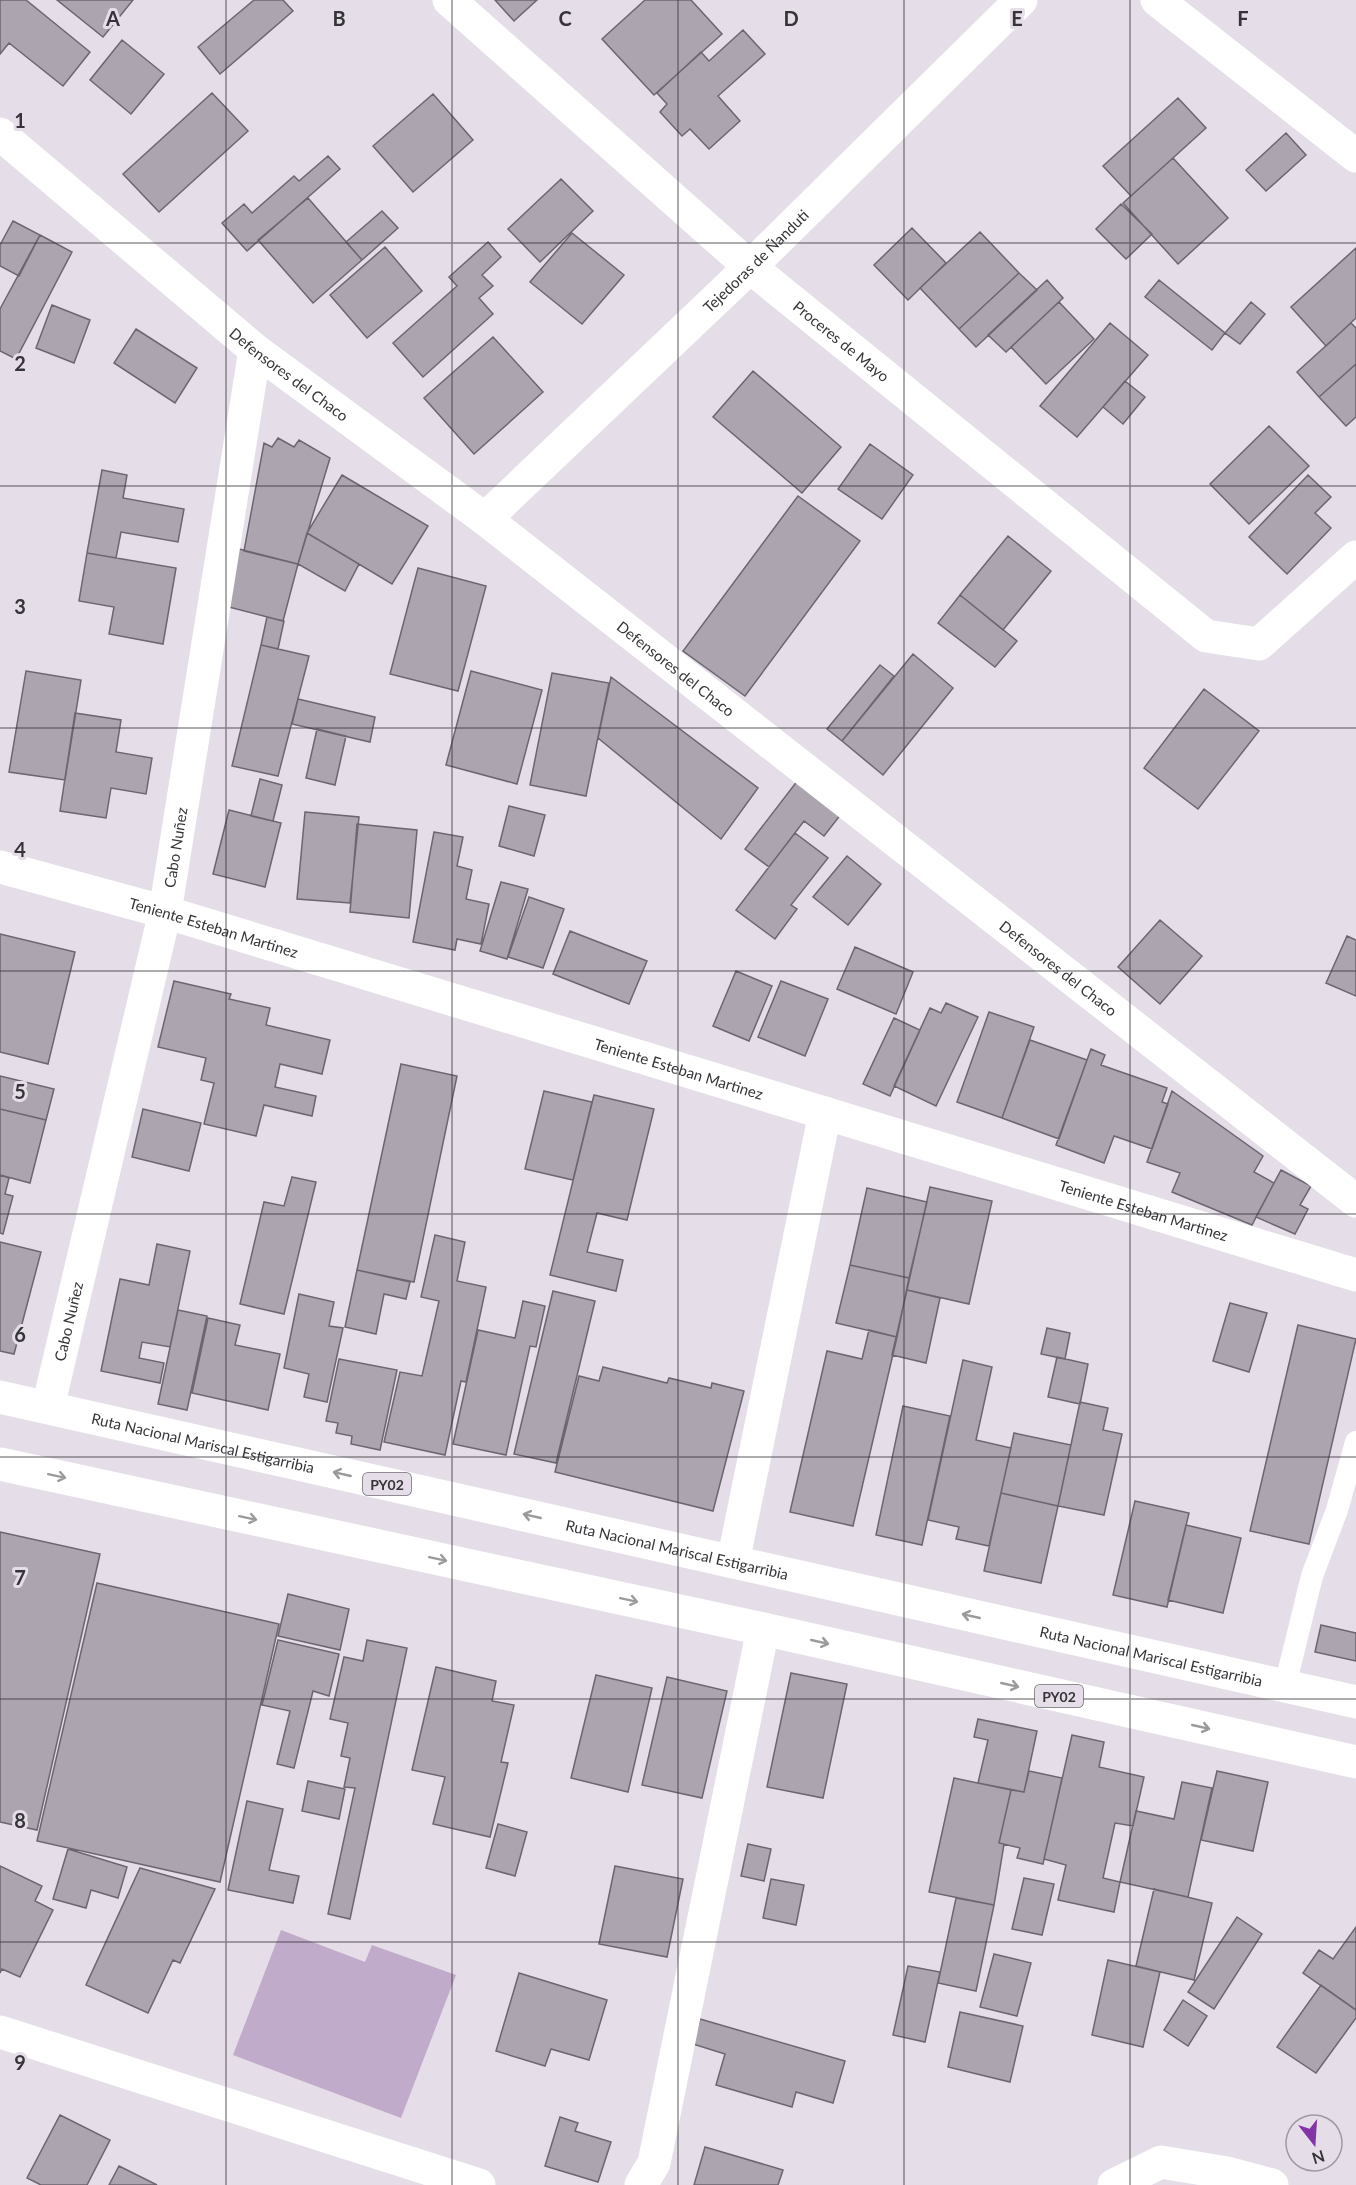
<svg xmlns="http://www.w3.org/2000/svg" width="1356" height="2185" font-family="Lato,sans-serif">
<rect width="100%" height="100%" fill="#e5dee9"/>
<path fill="#c0abcb" d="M281,1930L365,1962L372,1945L456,1975L401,2118L233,2055Z"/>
<path fill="#aca5b0" stroke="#6c6670" stroke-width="1.5" d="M0,0H26L90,52L63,86L9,43L0,54Z
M57,0H133L103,37Z
M254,0H283L293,11L220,74L198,47Z
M495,0H537L514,21Z
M645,0H691L722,34L654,95L602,39Z
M743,30L765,54L718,96L740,121L709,149L690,129L682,136L660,112L667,104L657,93L701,52L709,61Z
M122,40L164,74L131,114L90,80Z
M212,93L248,131L159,212L123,174Z
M433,94L473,140L413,192L373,146Z
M1178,98L1206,128L1131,196L1103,166Z
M1286,133L1306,155L1266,191L1246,170Z
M328,156L340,169L247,251L222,223L244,204L252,213L294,176L299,181Z
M1173,158L1228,218L1178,264L1123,203Z
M561,179L593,211L540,262L508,229Z
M308,198L362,260L313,303L258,240Z
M1121,204L1152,234L1126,259L1096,229Z
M382,211L398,228L362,260L346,242Z
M13,221L40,235L19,276L0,266V245Z
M912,228L946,263L908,300L874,265Z
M980,232L1019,273L959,329L920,288Z
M572,233L624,275L582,324L530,282Z
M40,235L72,252L16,359L0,351V309Z
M488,242L501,257L482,275L493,286L479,298L493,314L423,377L393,343L457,286L449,277Z
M385,247L422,291L367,338L330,295Z
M1356,248V318L1326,346L1291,307Z
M1019,273L1037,290L976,347L959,329Z
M1047,280L1063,298L1006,352L988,335Z
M1159,280L1225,333L1212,350L1145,297Z
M1059,302L1094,339L1046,384L1011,347Z
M1251,302L1265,314L1240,344L1225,333Z
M52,305L90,320L74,363L36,348Z
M1110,323L1148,355L1077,437L1040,406Z
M1351,323L1356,328V364L1319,397L1297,372Z
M136,329L197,368L175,403L114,363Z
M493,337L543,392L474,454L424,398Z
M1356,364V417L1346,426L1319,397Z
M753,371L841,447L802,493L713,417Z
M1125,381L1145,397L1123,424L1103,407Z
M1269,426L1309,466L1249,524L1210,484Z
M278,438L294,447L299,440L330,458L298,564L244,551L264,443L272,447Z
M870,444L913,475L882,519L838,489Z
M102,470L127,475L123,498L184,509L178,542L121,532L116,558L87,553Z
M342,475L428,526L392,584L307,533Z
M1308,475L1331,497L1315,513L1331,528L1287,574L1249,537Z
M798,496L860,541L745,696L683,651Z
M307,533L359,564L345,591L298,564Z
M1008,536L1051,571L1003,630L960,595Z
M235,548L298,564L283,621L221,605Z
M87,553L176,568L163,644L109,634L114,607L79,601Z
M418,568L486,586L458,691L390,674Z
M960,595L1017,641L995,667L938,623Z
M267,617L284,621L278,649L261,645Z
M261,645L309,656L278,776L232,766Z
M913,654L953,688L883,775L842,741Z
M880,665L894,676L842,741L827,729Z
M26,671L81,680L65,780L9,772Z
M471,671L542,690L517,784L446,765Z
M552,673L609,683L586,796L530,785Z
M611,677L758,788L721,839L598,738Z
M1204,689L1259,731L1198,809L1144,768Z
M298,699L375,717L370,742L292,724Z
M75,713L121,720L116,752L152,758L146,794L111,788L106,818L60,811Z
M317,729L346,736L335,785L306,778Z
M260,779L282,785L273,821L251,816Z
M798,780L842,813L824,836L804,821L769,867L745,849Z
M509,806L545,815L534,856L499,846Z
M229,810L281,823L265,887L213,874Z
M305,812L359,817L350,903L297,899Z
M357,824L417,830L409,918L350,912Z
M434,832L463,837L457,866L472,870L466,899L489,904L481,944L457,939L455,950L413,942Z
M795,833L828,858L791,905L797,909L775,939L736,910Z
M847,856L881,884L848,925L813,897Z
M501,882L528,889L507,959L480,951Z
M529,897L564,909L543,968L508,957Z
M1160,920L1202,956L1160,1004L1118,967Z
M570,931L647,961L629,1004L553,974Z
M0,934L75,952L48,1064L0,1052Z
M1347,936L1356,940V996L1326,983Z
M855,947L913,972L896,1014L837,989Z
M736,971L772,986L749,1041L713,1026Z
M174,981L231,994L229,999L270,1008L266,1025L330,1040L322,1074L280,1064L275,1087L316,1096L312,1116L264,1105L256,1136L204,1124L214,1083L201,1080L206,1058L158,1047Z
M781,981L828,999L805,1056L758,1037Z
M946,1003L978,1017L936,1106L894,1086L930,1008L941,1013Z
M989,1012L1034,1027L1002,1118L957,1102Z
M894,1018L920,1030L890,1096L863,1084Z
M1030,1040L1087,1060L1059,1139L1002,1118Z
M1091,1049L1105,1055L1101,1065L1167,1088L1162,1102L1168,1104L1152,1149L1114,1136L1104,1163L1056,1145Z
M401,1064L457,1076L414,1282L357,1270Z
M0,1076L54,1089L46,1120L0,1109Z
M544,1091L592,1102L573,1180L525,1169Z
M1172,1091L1263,1156L1254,1172L1274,1183L1252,1225L1172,1192L1180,1173L1147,1162Z
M594,1095L654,1109L627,1220L597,1213L587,1252L623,1260L616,1291L550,1275Z
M0,1109L46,1120L30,1183L0,1175Z
M143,1109L201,1123L189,1171L132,1157Z
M1281,1170L1311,1186L1300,1205L1308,1209L1295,1234L1256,1217Z
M0,1175L9,1178L5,1194L13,1196L3,1234L0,1233Z
M292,1177L316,1182L284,1314L240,1304L264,1202L284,1206Z
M930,1187L992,1201L969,1304L907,1290Z
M867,1188L927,1202L909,1278L850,1265Z
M435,1235L465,1242L457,1281L486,1287L466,1382L461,1381L445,1455L384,1442L400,1372L422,1376L439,1301L421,1297Z
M0,1242L41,1252L14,1354L0,1351Z
M157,1244L190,1251L170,1347L142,1342L139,1358L164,1363L160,1383L101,1371L120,1279L149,1285Z
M850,1265L909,1278L897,1337L836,1323Z
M357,1270L410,1282L406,1299L384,1294L376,1334L345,1327Z
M907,1290L940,1298L926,1363L892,1355Z
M553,1291L595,1301L556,1463L514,1454Z
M299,1294L334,1302L329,1326L343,1328L327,1402L304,1397L309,1374L284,1368Z
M523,1301L545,1306L536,1347L530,1346L506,1455L453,1444L478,1330L515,1338Z
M1230,1303L1267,1313L1249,1372L1213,1361Z
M178,1310L207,1316L187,1410L158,1404Z
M208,1318L240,1325L235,1345L280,1354L268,1410L192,1393Z
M1298,1325L1356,1339L1309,1544L1250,1531Z
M1047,1328L1070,1333L1065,1359L1041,1354Z
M869,1330L897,1337L853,1526L790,1512L827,1351L862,1359Z
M1057,1357L1088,1364L1080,1404L1048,1397Z
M339,1359L397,1370L380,1450L351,1444L352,1436L336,1433L338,1423L326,1421Z
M963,1360L992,1367L976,1440L1011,1448L989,1546L956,1539L959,1527L928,1520Z
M603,1367L667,1383L669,1378L711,1388L712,1383L744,1391L713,1511L555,1472L579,1376L599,1381Z
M1080,1402L1108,1408L1103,1430L1122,1434L1104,1515L1058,1506Z
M903,1406L950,1416L922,1545L876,1535Z
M1014,1433L1071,1445L1058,1506L1001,1493Z
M1001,1493L1058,1506L1041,1583L984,1571Z
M1135,1501L1189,1513L1167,1607L1113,1595Z
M1186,1525L1241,1538L1223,1613L1168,1600Z
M0,1532L100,1554L37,1830L0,1822Z
M97,1583L279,1624L220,1882L37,1841Z
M288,1594L349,1609L340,1650L278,1636Z
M1321,1625L1356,1633V1661L1315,1652Z
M278,1640L339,1654L329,1696L313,1691L294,1768L277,1764L290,1711L262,1705Z
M367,1640L407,1648L350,1919L328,1914L355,1788L344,1787L350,1758L341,1756L348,1723L330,1719L344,1657L363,1661Z
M436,1667L496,1681L492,1701L514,1705L501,1762L508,1763L490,1837L433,1824L445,1777L412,1770Z
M791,1673L847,1684L823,1798L767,1787Z
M596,1675L652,1688L628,1792L571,1778Z
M667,1677L727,1691L702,1798L642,1785Z
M978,1719L1037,1731L1024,1792L978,1783L988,1740L974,1737Z
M1072,1735L1104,1742L1099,1767L1144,1777L1133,1826L1115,1823L1103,1878L1120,1882L1114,1912L1058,1900L1066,1865L1044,1859Z
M1029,1771L1062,1778L1043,1864L1017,1858L1020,1848L999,1843L1011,1790L1024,1792Z
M1217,1771L1268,1782L1253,1851L1201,1840Z
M954,1778L1011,1790L999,1843L1004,1844L994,1905L929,1892Z
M308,1781L345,1789L339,1819L302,1811Z
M1182,1782L1212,1788L1188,1897L1120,1882L1136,1811L1174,1819Z
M247,1801L283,1809L269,1870L299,1876L293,1903L228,1890Z
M498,1824L527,1832L515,1876L486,1868Z
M748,1844L771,1849L764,1881L741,1876Z
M68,1849L127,1867L118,1898L91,1890L86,1908L53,1899Z
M0,1866L42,1886L35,1901L53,1910L20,1977L2,1969L0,1973Z
M615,1866L683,1879L667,1957L599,1944Z
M140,1868L215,1889L180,1963L173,1960L148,2013L86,1985Z
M1024,1878L1054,1884L1042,1935L1012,1929Z
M771,1879L804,1885L796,1925L763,1918Z
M1154,1889L1212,1903L1194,1980L1136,1966Z
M956,1898L994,1905L976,1991L938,1983Z
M1237,1917L1262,1934L1214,2009L1188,1992Z
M1356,1927V2010L1303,1973L1319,1950L1333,1959Z
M994,1954L1031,1963L1017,2016L980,2007Z
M1108,1960L1160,1972L1143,2047L1092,2035Z
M908,1966L940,1972L925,2042L893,2035Z
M519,1973L607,2000L589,2060L551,2049L545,2066L496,2051Z
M1321,1985L1356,2010V2018L1316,2073L1277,2047Z
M1183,2000L1207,2016L1188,2046L1164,2030Z
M960,2012L1023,2026L1010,2082L948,2067Z
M700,2019L845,2061L833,2103L796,2092L792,2107L716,2085L725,2054L693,2044Z
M60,2115L110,2140L87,2185H41L27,2178Z
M560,2117L578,2123L575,2131L611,2142L598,2182L545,2166Z
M705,2147L783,2170L778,2185H694Z
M119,2166L157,2185H109Z"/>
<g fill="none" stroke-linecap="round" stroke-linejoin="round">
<path stroke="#fff" stroke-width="22" d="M1285,1686L1312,1576L1337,1510L1356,1442"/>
<g stroke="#fff" stroke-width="33">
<path id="s1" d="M449,0L750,267L1206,636L1259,644L1356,557"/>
<path d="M1157,0L1356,156"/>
<path id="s2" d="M0,134L255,350L485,519L1356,1201"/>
<path id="s3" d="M485,519L750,267L1021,0"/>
<path id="s4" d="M48,1407L165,912L255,350"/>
<path d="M733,1562L825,1113"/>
<path d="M0,2032L479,2185"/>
<path d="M641,2185L654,2163L763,1629"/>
<path d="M1114,2185L1161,2162L1227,2173L1272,2185"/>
</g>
<path stroke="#fff" stroke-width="33" id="s5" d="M0,867L165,912L1356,1275"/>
<g stroke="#fff" stroke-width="33">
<path id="s6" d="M0,1397L1356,1702"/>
<path d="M0,1464L763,1629L1356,1762"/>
</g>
</g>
<defs><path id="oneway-shaft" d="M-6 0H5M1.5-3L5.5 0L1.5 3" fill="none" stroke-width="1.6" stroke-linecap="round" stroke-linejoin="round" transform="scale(1.5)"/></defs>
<g stroke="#9a9a9c">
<use href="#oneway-shaft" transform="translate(342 1474) rotate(-167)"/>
<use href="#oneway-shaft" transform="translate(57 1476) rotate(12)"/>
<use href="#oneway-shaft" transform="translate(532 1516) rotate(-167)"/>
<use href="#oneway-shaft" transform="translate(248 1518) rotate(12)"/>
<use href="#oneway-shaft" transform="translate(438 1559) rotate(12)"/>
<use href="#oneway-shaft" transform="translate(629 1600) rotate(12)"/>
<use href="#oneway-shaft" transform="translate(971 1616) rotate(-167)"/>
<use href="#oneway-shaft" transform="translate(820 1642) rotate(13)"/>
<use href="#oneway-shaft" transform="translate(1010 1685) rotate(13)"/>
<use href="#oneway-shaft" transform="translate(1201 1727) rotate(13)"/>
</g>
<path fill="none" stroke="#363438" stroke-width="1.5" stroke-opacity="0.55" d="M226,0V2185M452,0V2185M678,0V2185M904,0V2185M1130,0V2185M0,243H1356M0,486H1356M0,728H1356M0,971H1356M0,1214H1356M0,1457H1356M0,1699H1356M0,1942H1356"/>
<g text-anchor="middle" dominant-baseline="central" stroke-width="6" stroke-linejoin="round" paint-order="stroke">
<g fill="#e5dee9" stroke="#6a676d" stroke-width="1.5">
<rect x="363" y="1473" width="48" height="22" rx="4.5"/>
<rect x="1035" y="1685" width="48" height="22" rx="4.5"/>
</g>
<g font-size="14" font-weight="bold" fill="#363438">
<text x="387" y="1484">PY02</text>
<text x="1059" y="1696">PY02</text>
</g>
<g font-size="15" fill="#363438" stroke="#e5dee9">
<text stroke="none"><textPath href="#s3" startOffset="374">Tejedoras de Ñanduti</textPath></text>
<text stroke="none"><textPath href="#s1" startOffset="520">Proceres de Mayo</textPath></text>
<text stroke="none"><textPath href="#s2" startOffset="376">Defensores del Chaco</textPath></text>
<text stroke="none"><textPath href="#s2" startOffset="862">Defensores del Chaco</textPath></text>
<text stroke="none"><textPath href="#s4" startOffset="574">Cabo Nuñez</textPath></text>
<text stroke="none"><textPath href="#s5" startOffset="222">Teniente Esteban Martinez</textPath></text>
<text stroke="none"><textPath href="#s2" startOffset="1348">Defensores del Chaco</textPath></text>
<text stroke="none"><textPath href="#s5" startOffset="708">Teniente Esteban Martinez</textPath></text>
<text stroke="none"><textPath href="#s5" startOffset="1194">Teniente Esteban Martinez</textPath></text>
<text stroke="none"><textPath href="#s4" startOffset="88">Cabo Nuñez</textPath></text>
<text stroke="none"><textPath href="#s6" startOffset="208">Ruta Nacional Mariscal Estigarribia</textPath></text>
<text stroke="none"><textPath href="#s6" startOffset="694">Ruta Nacional Mariscal Estigarribia</textPath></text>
<text stroke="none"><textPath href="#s6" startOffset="1180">Ruta Nacional Mariscal Estigarribia</textPath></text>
</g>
</g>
<g font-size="20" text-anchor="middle" font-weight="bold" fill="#363438" stroke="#e5dee9" stroke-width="6" stroke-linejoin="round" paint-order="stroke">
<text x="113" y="26">A</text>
<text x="339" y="26">B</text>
<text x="565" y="26">C</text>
<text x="791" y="26">D</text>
<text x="1017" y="26">E</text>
<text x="1243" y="26">F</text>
<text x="20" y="128">1</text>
<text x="20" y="371">2</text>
<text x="20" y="614">3</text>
<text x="20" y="857">4</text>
<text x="20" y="1099">5</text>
<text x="20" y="1342">6</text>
<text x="20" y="1585">7</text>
<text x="20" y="1828">8</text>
<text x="20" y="2070">9</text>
</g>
<g transform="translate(1314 2143) rotate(163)"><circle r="28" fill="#e5dee9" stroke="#9f9aa2" stroke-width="1.5"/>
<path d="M0-4.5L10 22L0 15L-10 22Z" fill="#8335a6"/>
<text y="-9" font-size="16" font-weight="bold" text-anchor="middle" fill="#363438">N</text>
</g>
</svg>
